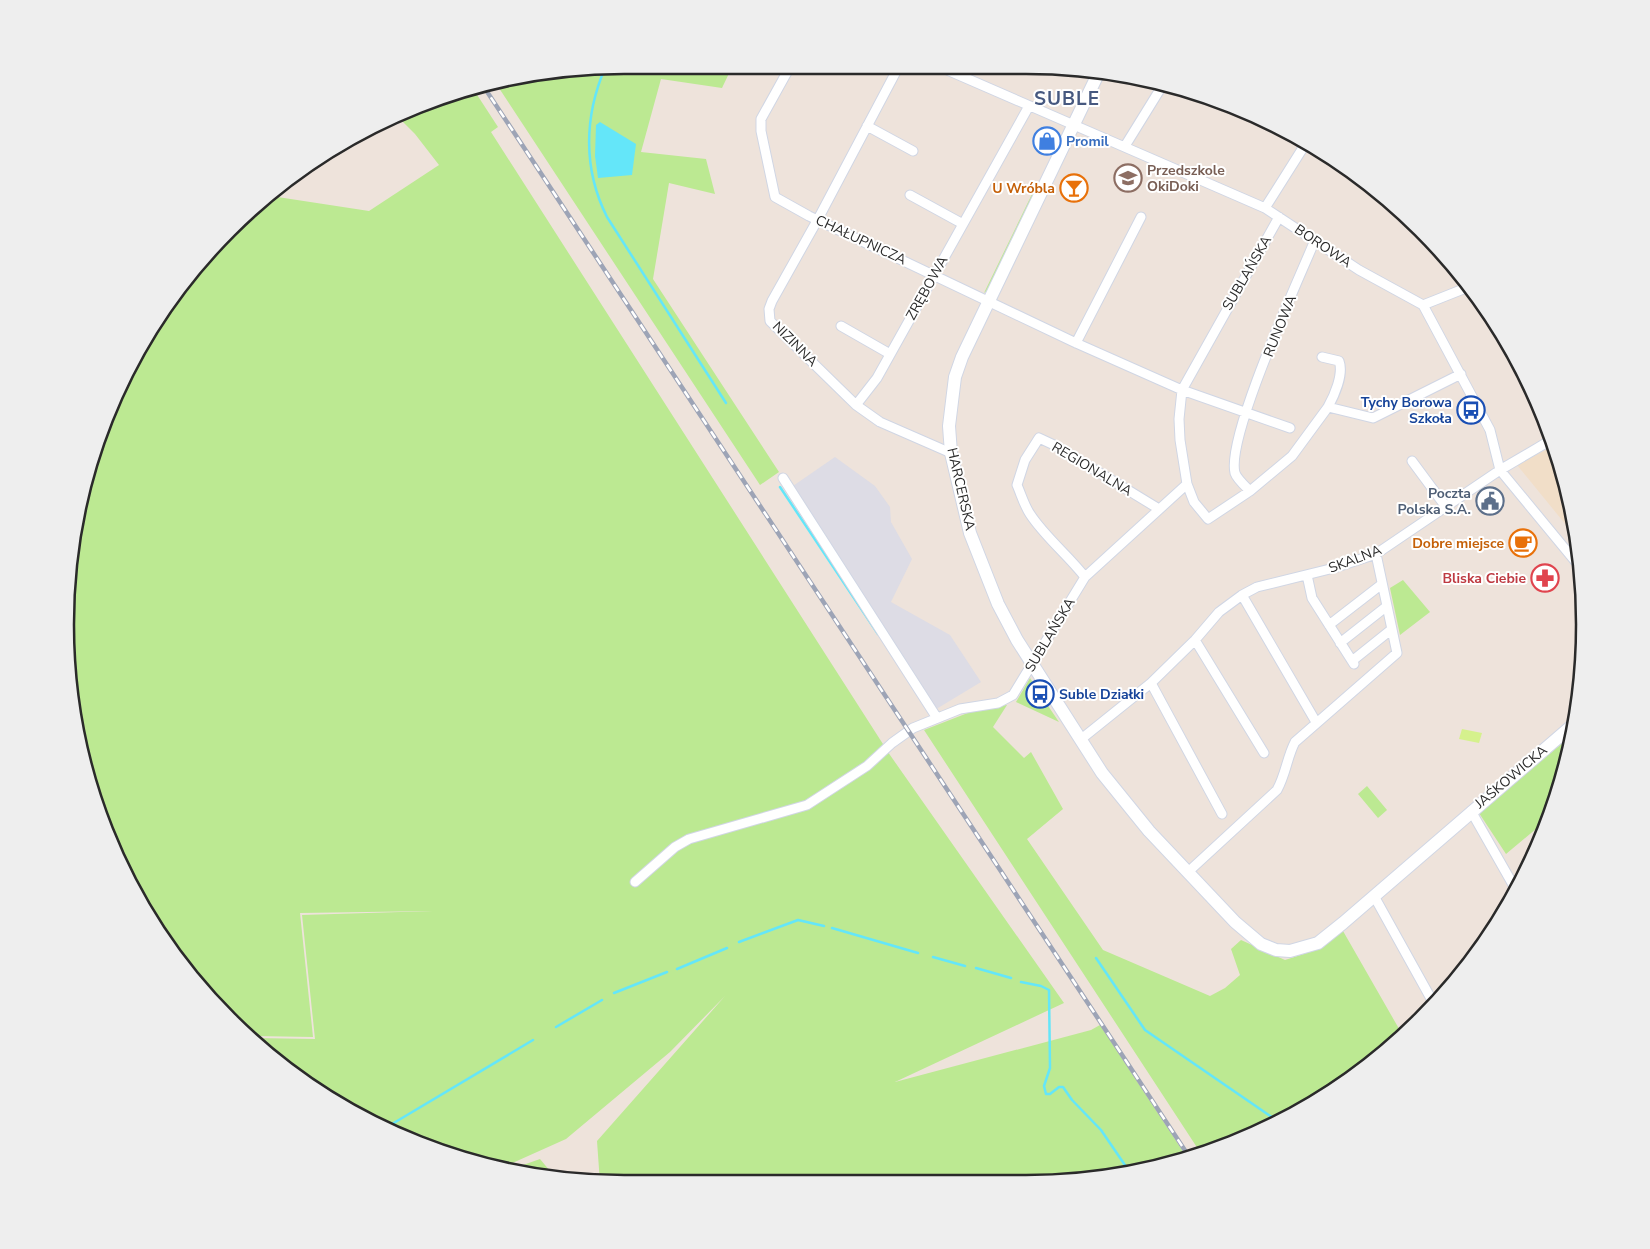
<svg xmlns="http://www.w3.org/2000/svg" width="1650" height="1249" font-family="'Nunito Sans',sans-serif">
<rect width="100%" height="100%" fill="#eee3db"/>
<path fill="#dddce5" d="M835,457L875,486L890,507L891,522L912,559L891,602L950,635L981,682L933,711L790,488Z"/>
<path fill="#f1dec8" d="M1553,446L1566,480L1575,536L1517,465Z"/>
<path fill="#bce992" d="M624,65H733L722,88L661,79L641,152L706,159L715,194L669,183L653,279L779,472L760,485L495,82Z
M472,87L498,127L491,132L890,755L1064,1003L895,1082L1091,1030L1100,1025L1186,1156L1099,1179L600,1183L597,1141L725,996L670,1052L566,1139L501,1168L479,1165L345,1109L256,1045L249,1038L315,1039L302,915L433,911L300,913L313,1037L247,1036L180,965L140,904L95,805L66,661L76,516L123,377L180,284L229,229L271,196L369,211L439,165L415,134L399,118Z
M1032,194L1035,195L989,289L984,293Z
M1403,580L1430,612L1400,635L1390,588Z
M1030,678L1038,690L1035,692L1039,698L1042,697L1059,722L1016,702Z
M1007,705L993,727L1024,758L1031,752L1063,809L1027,839L1103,950L1210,996L1225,988L1240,975L1231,949L1241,940L1285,960L1316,950L1343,931L1402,1034L1366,1069L1239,1142L1200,1152L924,730L978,709Z
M1571,736L1555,805L1549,818L1506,854L1479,813Z
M1367,786L1387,810L1378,818L1358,794Z
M540,1159L555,1177L509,1170Z"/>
<path fill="#d5f18d" d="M1462,729L1482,733L1479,743L1459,739Z"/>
<path fill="#64e6f9" d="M600,122L636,144L632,175L598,178L595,156L596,125Z"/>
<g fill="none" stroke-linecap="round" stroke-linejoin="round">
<path stroke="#64e6f9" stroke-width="2.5" d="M605,68C584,117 583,169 607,217L726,403
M780,487L878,634
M832,928L918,953
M739,942L798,920L824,926
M933,957L965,966
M1096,958L1145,1030L1276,1120
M976,968L1011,978
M677,969L727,948
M1021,982L1041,986L1049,990L1050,1068L1044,1086L1046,1094H1050L1059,1087H1063L1072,1100L1101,1130L1129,1171
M614,993L667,972
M556,1027L602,1000
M387,1127L533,1040"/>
<g stroke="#d0d6e4" stroke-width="11">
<path id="street" d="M791,65L761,119V131L775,197L809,216L1076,343L1182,390L1290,428
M899,66L818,219L772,301L769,309L770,321L856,405L880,422L951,453
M938,66L1265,208L1359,270L1423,305L1490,430L1500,470L1580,567
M867,126L913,151
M1125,146L1164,83
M910,195L963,224
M1265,208L1306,143
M1423,305L1471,286
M841,326L890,354
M1076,343L1141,217
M1322,357L1339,361C1344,374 1334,396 1328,407
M856,405L877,378L1029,106
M1412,461L1446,507
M783,478L937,718
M1187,484L1194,502L1208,519L1250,491L1292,456L1328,407L1373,418L1461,374
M1250,491C1245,486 1237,479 1235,473C1226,437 1298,281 1315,240
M1307,575L1312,598L1354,664
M1085,577C1068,555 1045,537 1030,514C1024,505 1021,494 1017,485L1025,460L1039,438L1054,445L1159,509
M1242,595L1316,722
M1329,625L1382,584
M1195,640L1264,753
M1340,643L1387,606
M1352,661L1392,629
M1151,683L1222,814
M1080,740L1151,683L1195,640L1219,612L1242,595L1257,587L1334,568L1376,554L1500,470L1551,440
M1471,811L1516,890
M1188,872L1277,790C1286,774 1287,757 1295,742L1397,653L1376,554
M635,882L675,847L689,839L807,805L867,766L892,743L913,728L960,709L998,703L1013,695L1085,577L1187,484L1180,440L1179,419L1182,390L1279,217
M1374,896L1434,1004"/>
</g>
<g stroke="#d0d6e4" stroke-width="14">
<path id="secondary" d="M1099,72L962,357L955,377L949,426L951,453L970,533L998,604L1017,640L1102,773L1149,831L1235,922L1261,944L1276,950L1290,951L1318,943L1343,923L1574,724"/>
</g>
<use href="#street" stroke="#fff" stroke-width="9"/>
<use href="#secondary" stroke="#fff" stroke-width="12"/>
<g stroke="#9da4b6" stroke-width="4.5">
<path id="rail" d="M482,84L1188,1155"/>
</g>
<use href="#rail" stroke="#fff" stroke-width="2.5" stroke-dasharray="8" stroke-linecap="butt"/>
</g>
<defs>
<g id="shop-ring" transform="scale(1.4375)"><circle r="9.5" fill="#fff" stroke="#3f7fe0" stroke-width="1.5"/><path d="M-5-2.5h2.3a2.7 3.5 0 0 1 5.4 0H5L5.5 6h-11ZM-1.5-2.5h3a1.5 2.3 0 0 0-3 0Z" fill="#3f7fe0"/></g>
<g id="school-ring" transform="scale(1.4375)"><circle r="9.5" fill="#fff" stroke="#8d6e63" stroke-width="1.5"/><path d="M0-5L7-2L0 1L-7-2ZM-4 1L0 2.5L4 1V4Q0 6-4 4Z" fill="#8d6e63"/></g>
<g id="bar-ring" transform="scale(1.4375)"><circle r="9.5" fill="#fff" stroke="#e8710a" stroke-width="1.5"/><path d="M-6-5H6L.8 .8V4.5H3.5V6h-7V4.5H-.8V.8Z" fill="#e8710a"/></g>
<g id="bus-ring" transform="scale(1.4375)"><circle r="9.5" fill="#fff" stroke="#1a4fb4" stroke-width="1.5"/><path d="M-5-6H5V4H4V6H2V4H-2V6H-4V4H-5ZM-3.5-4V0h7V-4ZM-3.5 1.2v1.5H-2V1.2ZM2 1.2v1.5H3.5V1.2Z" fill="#1a4fb4"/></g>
<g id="civic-ring" transform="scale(1.4375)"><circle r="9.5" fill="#fff" stroke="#5c6f8a" stroke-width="1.5"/><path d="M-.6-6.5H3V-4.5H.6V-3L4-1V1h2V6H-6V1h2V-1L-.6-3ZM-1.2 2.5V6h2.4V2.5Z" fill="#5c6f8a"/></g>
<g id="cafe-ring" transform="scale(1.4375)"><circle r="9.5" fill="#fff" stroke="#e8710a" stroke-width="1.5"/><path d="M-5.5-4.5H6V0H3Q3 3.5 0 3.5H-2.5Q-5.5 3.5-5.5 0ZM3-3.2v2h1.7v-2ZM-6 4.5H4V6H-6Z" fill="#e8710a"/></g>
<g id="pharmacy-ring" transform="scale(1.4375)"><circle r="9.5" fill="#fff" stroke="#e0444e" stroke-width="1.5"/><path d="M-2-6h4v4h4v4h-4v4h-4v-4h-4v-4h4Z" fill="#e0444e"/></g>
</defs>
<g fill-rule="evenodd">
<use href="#shop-ring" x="1047" y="141"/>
<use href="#school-ring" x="1128" y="178"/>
<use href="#bar-ring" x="1074" y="188"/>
<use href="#bus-ring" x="1471" y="410"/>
<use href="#civic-ring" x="1490" y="501"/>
<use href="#cafe-ring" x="1523" y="543"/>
<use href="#pharmacy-ring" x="1545" y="578"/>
<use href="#bus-ring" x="1040" y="694"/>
</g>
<g text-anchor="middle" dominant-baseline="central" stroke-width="4" stroke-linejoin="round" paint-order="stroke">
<g font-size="14" font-weight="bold" fill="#366cbe" stroke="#fff" text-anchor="start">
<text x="1066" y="141">Promil</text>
</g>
<g font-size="14" font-weight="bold" fill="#785e54" stroke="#fff" text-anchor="start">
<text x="1147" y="170">Przedszkole<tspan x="1147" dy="16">OkiDoki</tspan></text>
</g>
<g font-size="14" font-weight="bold" fill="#c56008" stroke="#fff" text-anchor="end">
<text x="1055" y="188">U Wróbla</text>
<text x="1504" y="543">Dobre miejsce</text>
</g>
<g font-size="14" fill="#2a2a2a" stroke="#fff">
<text transform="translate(861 240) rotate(25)">CHAŁUPNICZA</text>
<text transform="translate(1323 246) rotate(34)">BOROWA</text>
<text transform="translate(1247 273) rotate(-60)">SUBLAŃSKA</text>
<text transform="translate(927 288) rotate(-61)">ZRĘBOWA</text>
<text transform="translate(1280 326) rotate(-68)">RUNOWA</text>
<text transform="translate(795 344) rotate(45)">NIZINNA</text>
<text transform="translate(1092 469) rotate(31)">REGIONALNA</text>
<text transform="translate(961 489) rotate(77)">HARCERSKA</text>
<text transform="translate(1355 559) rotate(-21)">SKALNA</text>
<text transform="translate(1050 635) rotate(-59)">SUBLAŃSKA</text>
<text transform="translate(1511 777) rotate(-40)">JAŚKOWICKA</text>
</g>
<g font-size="14" font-weight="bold" fill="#164399" stroke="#fff" text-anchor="end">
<text x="1452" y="402">Tychy Borowa<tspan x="1452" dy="16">Szkoła</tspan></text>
<text x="1059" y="694" text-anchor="start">Suble Działki</text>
</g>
<g font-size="14" font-weight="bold" fill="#4e5e75" stroke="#fff" text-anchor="end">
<text x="1471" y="493">Poczta<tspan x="1471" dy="16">Polska S.A.</tspan></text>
</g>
<g font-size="14" font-weight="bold" fill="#be3a42" stroke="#fff" text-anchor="end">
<text x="1526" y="578">Bliska Ciebie</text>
</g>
<g font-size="19" font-weight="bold" letter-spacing="1" fill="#46587f" stroke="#fff">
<text x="1067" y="99">SUBLE</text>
</g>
</g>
<path d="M0 0H1650V1249H0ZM624 74H1026A550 550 0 0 1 1576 624V625A550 550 0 0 1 1026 1175H624A550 550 0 0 1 74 625V624A550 550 0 0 1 624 74Z" fill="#eee" fill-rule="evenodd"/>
<path fill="none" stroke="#2a2a2a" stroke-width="2.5" d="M624 74H1026A550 550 0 0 1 1576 624V625A550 550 0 0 1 1026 1175H624A550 550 0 0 1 74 625V624A550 550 0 0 1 624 74Z"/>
</svg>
